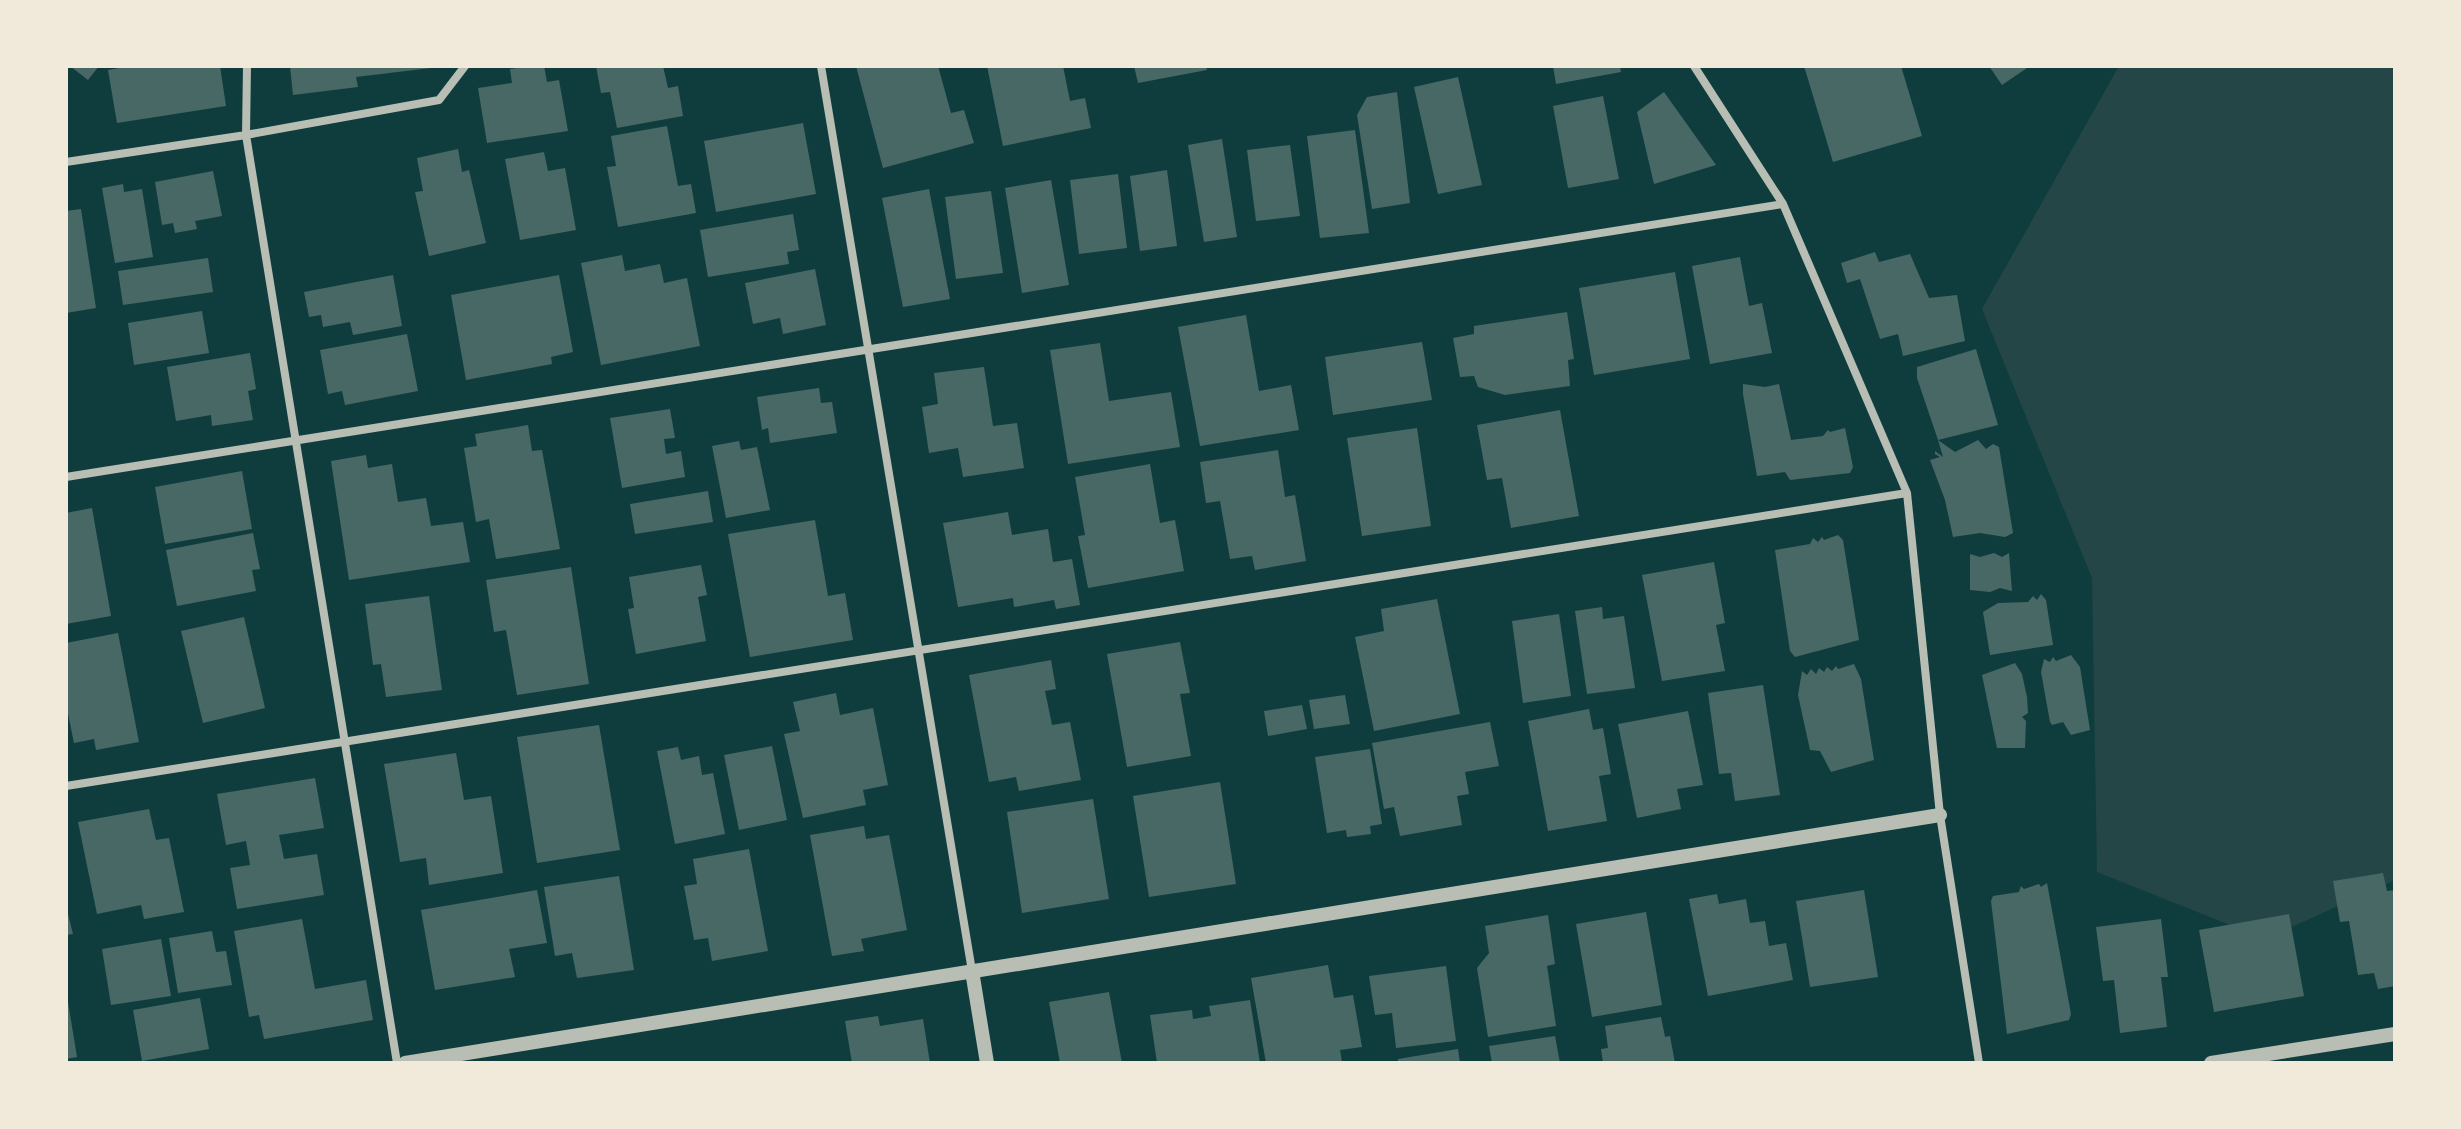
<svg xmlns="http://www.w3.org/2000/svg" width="2461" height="1129" font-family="Literata,serif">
<rect width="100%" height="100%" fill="#0f3d3e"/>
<path fill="#244646" d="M2119,66H2395V880L2265,939L2097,872L2092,578L1982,309Z"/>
<path fill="#486865" d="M70,66H99L88,80Z
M130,66H220L226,106L117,123L108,70Z
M290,66H431V68L356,77L358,87L293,95Z
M532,66H544L547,82L559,80L568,131L487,143L478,88L512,83L510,69Z
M596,66H663L668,88L678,86L683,116L617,128L610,92L601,93Z
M856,66H938L951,113L964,110L974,143L883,168Z
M987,66H1063L1070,101L1085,98L1091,128L1003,146Z
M1134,66H1206L1207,70L1138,83Z
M1553,66H1620L1621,72L1556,84Z
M1804,66H1901L1922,136L1833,162Z
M1989,66H2030L2002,85Z
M1458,77L1482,185L1438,194L1414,87Z
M1397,92L1410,203L1372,209L1357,115L1367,97Z
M1664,92L1716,165L1654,184L1637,112Z
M1603,96L1619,179L1568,188L1553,106Z
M803,123L816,194L716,212L704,141Z
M667,126L678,186L691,184L696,213L618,227L607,167L616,166L611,136Z
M1355,130L1369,233L1320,238L1307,136Z
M1222,139L1237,237L1204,242L1188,145Z
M1290,145L1300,216L1256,221L1247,150Z
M458,149L462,172L469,170L486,243L429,256L415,192L423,191L417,158Z
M544,152L548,171L565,168L576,230L520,240L505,159Z
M1167,170L1177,246L1140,251L1130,176Z
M213,171L222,216L195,221L197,229L175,233L173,223L162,225L155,182Z
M1118,174L1127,248L1079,254L1070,180Z
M1051,180L1069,285L1022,293L1005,188Z
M123,184L124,192L142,189L153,257L115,263L102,188Z
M929,189L950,299L903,307L882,198Z
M991,191L1003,273L956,279L945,197Z
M81,209L96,308L66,313V211Z
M793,214L799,250L787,252L789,264L708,277L700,230Z
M1875,252L1879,262L1910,254L1929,298L1957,295L1965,341L1903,356L1898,334L1880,339L1860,279L1847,283L1841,263Z
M622,255L625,271L660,264L664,283L687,278L700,346L601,365L581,263Z
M1740,257L1749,306L1762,303L1772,353L1710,364L1692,266Z
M208,258L213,292L123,305L118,271Z
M815,269L826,325L783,334L780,318L753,324L745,283Z
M1675,272L1690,359L1594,375L1579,288Z
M393,275L402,326L353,335L350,322L323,327L321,315L309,317L304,292Z
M559,275L573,352L551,357L552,364L466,380L451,295Z
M202,311L209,353L134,365L128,323Z
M1567,312L1574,359L1568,360L1570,386L1505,395L1478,387L1474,376L1460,377L1453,338L1474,334V326Z
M1246,315L1259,391L1291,385L1299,430L1200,446L1178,327Z
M407,334L418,391L345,405L342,391L328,394L320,350Z
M1422,342L1432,400L1333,415L1325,357Z
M1100,343L1109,401L1171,392L1180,447L1068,464L1050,350Z
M1976,349L1998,425L1938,440L1917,378V367Z
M250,353L256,389L248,391L253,420L212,426L211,415L176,421L167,367Z
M984,367L993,426L1017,423L1024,468L963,477L958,448L929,453L922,407L938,404L934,373Z
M1743,384L1765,387L1779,384L1791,440L1823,436L1828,430L1830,432L1845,428L1853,467L1850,473L1790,480L1785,472L1757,476L1743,394Z
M819,388L821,403L832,402L837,433L770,443L768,428L762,430L757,397Z
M670,409L675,438L664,439L666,454L681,451L685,477L622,488L610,418Z
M1560,410L1579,516L1511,528L1502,478L1487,480L1477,425Z
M528,425L532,451L542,450L560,549L496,559L489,519L476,522L464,448L477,446L475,434Z
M1417,428L1431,526L1362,536L1347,438Z
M1938,440L1955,452L1978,440L1986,449L1993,444L1999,447L2013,533L2005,537L1980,533L1953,537L1945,500L1930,460L1940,457L1935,454V451L1943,457Z
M739,441L741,450L757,447L770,510L726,518L712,446Z
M1278,450L1285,497L1295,495L1306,561L1255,570L1252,556L1230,559L1220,501L1206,503L1200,462Z
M366,455L368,468L392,464L398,502L426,498L431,526L463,522L470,562L349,580L331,461Z
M1150,464L1160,523L1175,520L1184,571L1088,588L1078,536L1085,535L1075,477Z
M242,471L252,529L165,544L155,487Z
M708,491L713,522L635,534L630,504Z
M92,508L111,616L66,624V513Z
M1008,512L1012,535L1048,529L1053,562L1072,559L1080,605L1056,609L1054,600L1014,607L1013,598L958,607L943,523Z
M815,520L828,596L845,593L853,640L750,657L728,534Z
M253,533L260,569L252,570L256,591L177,606L166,550Z
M1838,535L1843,540L1859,640L1795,657L1790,651L1775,550L1810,544L1813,538L1818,542L1822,537L1824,540Z
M1994,553L2002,557L2009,553L2012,591L2000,588L1990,592L1970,590V554L1980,557Z
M1714,562L1725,623L1716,625L1725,671L1662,681L1642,575Z
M701,565L707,595L698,597L706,641L636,654L628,609L634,608L629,577Z
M571,567L589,684L517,695L506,630L494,632L486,580Z
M2041,594L2046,600L2053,645L1990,655L1983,612L1998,603L2028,602L2033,596L2037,600Z
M429,596L442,690L386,697L381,664L373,665L365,604Z
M1437,599L1460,714L1374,731L1355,637L1384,631L1381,609Z
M1602,607L1603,619L1624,616L1635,688L1587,694L1575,611Z
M1559,614L1571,696L1523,703L1512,621Z
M244,617L265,708L203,723L181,631Z
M118,633L139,742L96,750L94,739L74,743L66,704V643Z
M1180,642L1190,693L1180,694L1191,756L1127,767L1107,654Z
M2071,655L2080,667L2090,730L2071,735L2063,722L2052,725L2050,722L2041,672L2044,659L2050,662L2053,657L2056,661Z
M1051,660L1056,689L1045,691L1052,725L1070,722L1081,780L1019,791L1016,777L989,782L969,675Z
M2015,663L2022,674L2027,697L2028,713L2022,717L2026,721L2025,748H1997L1982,675Z
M1854,664L1861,679L1874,760L1831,772L1820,751L1810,750L1798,695L1802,671L1807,675L1811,669L1816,674L1819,668L1824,672L1827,667L1832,671L1836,666L1838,669Z
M1763,685L1780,795L1735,801L1731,773L1719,774L1708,693Z
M836,693L840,715L873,708L888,785L863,790L866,805L803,818L784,734L800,731L793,702Z
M1345,695L1350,724L1314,729L1309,700Z
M1302,705L1307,729L1268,736L1264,711Z
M1589,709L1593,730L1603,728L1611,774L1599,776L1607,821L1548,831L1528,721Z
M1688,711L1703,785L1677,789L1681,809L1637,818L1618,724Z
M1490,722L1499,766L1465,772L1469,794L1457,796L1462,825L1400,836L1394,807L1384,809L1372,743Z
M599,725L620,850L537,863L517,737Z
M772,746L787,820L739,830L724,755Z
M678,747L681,760L699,756L702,775L713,773L725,834L675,844L657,751Z
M1370,749L1382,824L1370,826L1371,834L1347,837L1346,830L1327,833L1315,757Z
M456,753L464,800L491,796L503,873L429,885L426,858L400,862L384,764Z
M315,778L324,828L279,835L284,859L317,854L324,895L237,909L230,868L250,865L246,841L226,845L217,794Z
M1220,782L1236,884L1149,897L1133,796Z
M1093,799L1109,899L1022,913L1007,812Z
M149,809L156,840L169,838L184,912L144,919L141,905L97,914L78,822Z
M864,826L866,839L889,835L907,930L861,939L864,951L832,956L810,835Z
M749,849L768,951L712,961L708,938L694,940L684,886L697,884L693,859Z
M2383,873L2387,891L2395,890V986L2378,989L2374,973L2358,975L2349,921L2340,922L2333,881Z
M619,876L634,970L577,978L572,953L555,956L544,887Z
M2047,883L2071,1014L2069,1020L2007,1034L1991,901L1993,896L2019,892L2021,886L2024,889L2039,884L2041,887Z
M537,890L547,943L509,949L515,977L435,990L421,910Z
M1864,890L1878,977L1810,987L1796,901Z
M1717,894L1719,904L1746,899L1750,923L1765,921L1769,946L1786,943L1793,980L1708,996L1689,899Z
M66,906L73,934L66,935Z
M1646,912L1662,1005L1592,1017L1576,924Z
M2289,914L2304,996L2214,1012L2199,930Z
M1548,915L1555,964L1547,966L1556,1026L1488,1037L1477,968L1489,953L1485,926Z
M302,919L315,989L366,980L373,1020L264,1039L259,1015L249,1017L234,931Z
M2161,919L2168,977H2161L2167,1027L2120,1033L2114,980L2103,981L2096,927Z
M212,931L216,952L226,951L232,985L178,993L169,938Z
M161,939L171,996L111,1005L102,949Z
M1328,965L1334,998L1353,995L1362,1047L1340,1050L1342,1062L1335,1063H1266L1251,978Z
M1446,966L1456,1041L1396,1048L1392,1013L1375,1015L1369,976Z
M1109,992L1122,1063H1060L1049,1002Z
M200,998L209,1049L142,1061L133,1010Z
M1250,1000L1260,1063H1157L1150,1015L1192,1010L1193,1019L1211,1016L1209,1006Z
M68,1002L77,1057L66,1059V1003Z
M878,1016L880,1026L923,1019L930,1063H852L845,1021Z
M1661,1017L1665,1037L1670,1036L1675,1063H1603L1601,1049L1608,1048L1605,1026Z
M1555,1036L1560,1063H1492L1489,1046Z
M1458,1049L1460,1063H1398V1059Z"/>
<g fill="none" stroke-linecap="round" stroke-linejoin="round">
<path stroke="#b8beb3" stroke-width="8" d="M247,66L246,135L397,1063
M821,66L972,971
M1694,66L1783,204L1907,493L1940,815L1979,1063
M66,162L246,135L439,100L465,66
M66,477L1783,204
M66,786L1907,493"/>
<path stroke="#b8beb3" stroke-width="14" d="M972,971L987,1063
M405,1063L1940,815
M2211,1063L2395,1034"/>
</g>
<rect width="2461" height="1129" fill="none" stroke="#f1e9da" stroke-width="136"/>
</svg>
